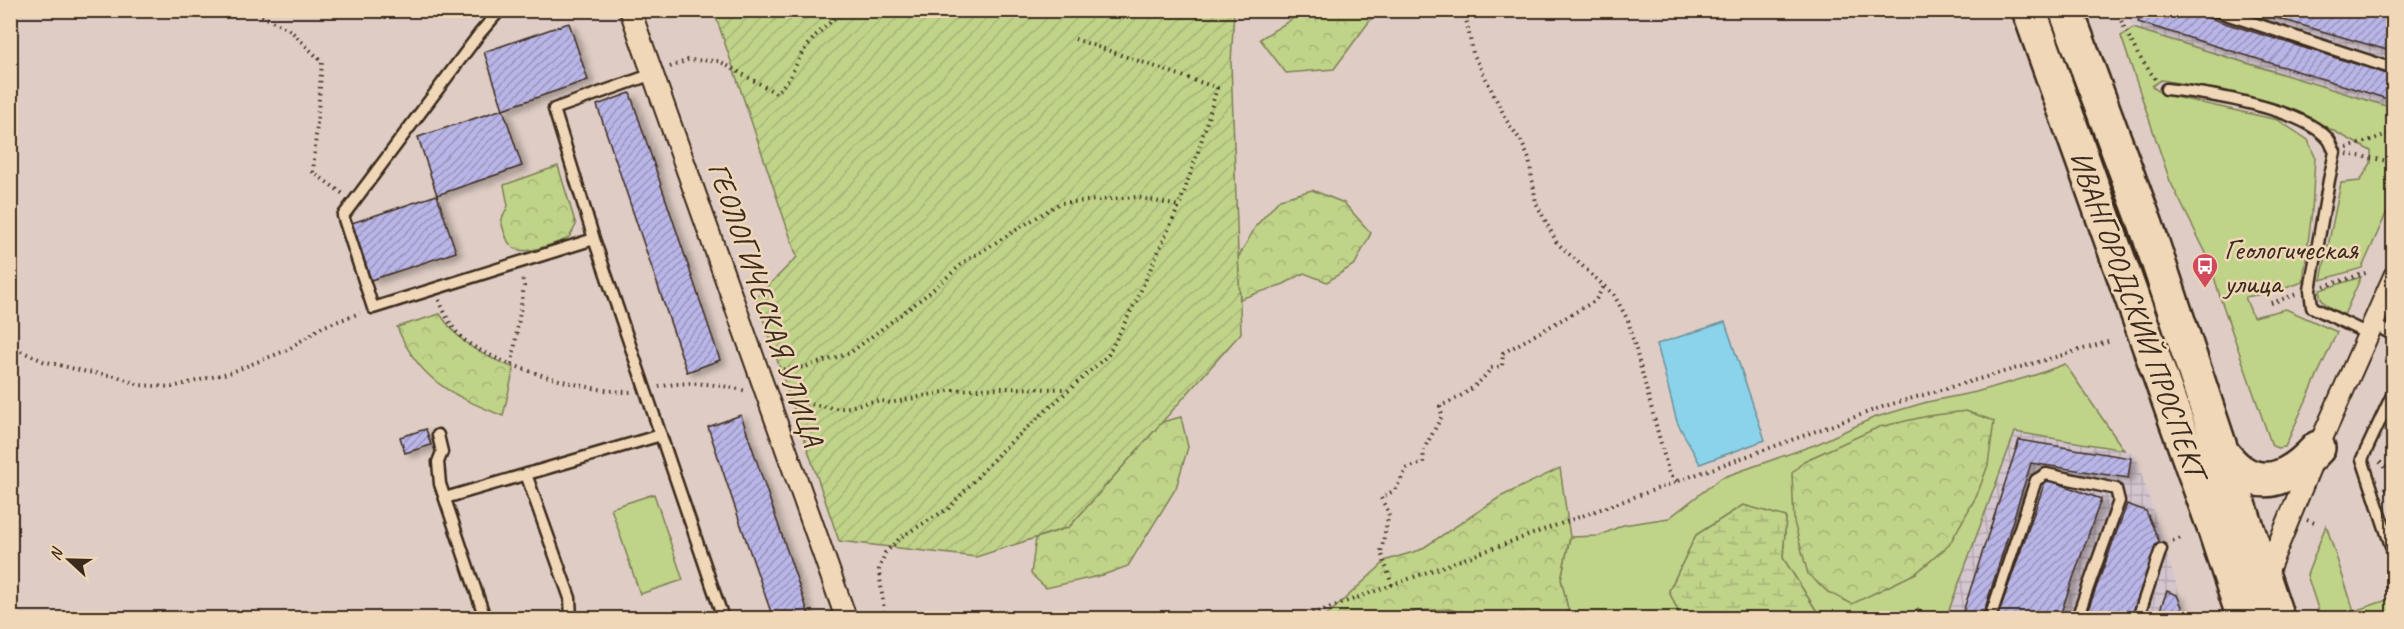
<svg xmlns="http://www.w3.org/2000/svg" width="2404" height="629" font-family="Caveat,sans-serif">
<defs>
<pattern id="industrial-grid" width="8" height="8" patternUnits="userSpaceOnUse" patternTransform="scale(1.5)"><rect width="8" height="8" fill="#d4c6cf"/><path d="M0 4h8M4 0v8" fill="none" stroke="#b7aab1"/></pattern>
<pattern id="forest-crowns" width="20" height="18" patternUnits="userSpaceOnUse" patternTransform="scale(1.5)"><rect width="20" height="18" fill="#bfd389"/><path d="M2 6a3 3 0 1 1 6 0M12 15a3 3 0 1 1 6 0" fill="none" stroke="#a5b576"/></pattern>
<pattern id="wetland-marsh" width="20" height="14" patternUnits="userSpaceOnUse" patternTransform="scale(1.5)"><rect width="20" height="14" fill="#bfd389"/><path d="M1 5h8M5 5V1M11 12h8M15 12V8" fill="none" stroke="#a5b576"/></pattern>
<pattern id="garden-furrows" width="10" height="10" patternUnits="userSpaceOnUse" patternTransform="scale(1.5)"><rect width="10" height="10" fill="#bfd389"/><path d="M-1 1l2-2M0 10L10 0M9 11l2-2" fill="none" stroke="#a5b576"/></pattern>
<pattern id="building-hatch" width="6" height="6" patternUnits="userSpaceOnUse" patternTransform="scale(1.5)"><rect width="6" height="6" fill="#b9b5e7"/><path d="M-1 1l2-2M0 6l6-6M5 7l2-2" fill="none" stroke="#9893bb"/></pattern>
<filter id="shadow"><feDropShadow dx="6" dy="4" stdDeviation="3" flood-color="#0004"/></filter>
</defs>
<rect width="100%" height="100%" fill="#dfcdc5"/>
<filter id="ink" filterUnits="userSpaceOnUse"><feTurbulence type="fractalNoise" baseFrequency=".0167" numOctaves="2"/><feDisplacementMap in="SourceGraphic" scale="12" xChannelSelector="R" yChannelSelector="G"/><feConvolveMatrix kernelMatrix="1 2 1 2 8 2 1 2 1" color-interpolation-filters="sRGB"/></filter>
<g filter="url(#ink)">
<path fill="url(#industrial-grid)" d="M2127,11H2393V108L2133,28Z
M2015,432L2135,453L2187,618H1946Z"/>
<path fill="#bfd389" stroke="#7d7e54" stroke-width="1.5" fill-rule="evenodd" d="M2133,28L2393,108V198L2362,268L2321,280L2341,183L2360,181L2371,163V151L2306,116L2232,92L2161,80L2152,86L2162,94L2278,120L2308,140L2315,157L2312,211L2303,282L2274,292L2245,297L2253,317L2286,309L2337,332L2285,447L2278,448L2272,446L2220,297L2209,259L2170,181L2121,36Z
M2361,277L2344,315C2333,309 2318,304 2320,290Z
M2065,364L2124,450L2015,432L1946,618H1927L1918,609L1907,618H1821L1783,558L1786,517L1743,505L1696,535L1669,591L1681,618H1570L1561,579L1570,537L1599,536L1623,525L1669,518L1721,478L1817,444L1873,418L1927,402L1976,392L2035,375ZM1841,445L1977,495L1948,545L1916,573L1804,461Z
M654,494L683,580L640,594L611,508Z
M2326,525L2354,611L2393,598V618H2321L2307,575Z"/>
<path fill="url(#forest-crowns)" stroke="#7d7e54" stroke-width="1.5" d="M1305,11V10L1377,11L1334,69L1286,73L1260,39Z
M558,166L576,225L570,236L565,240C546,245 515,263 506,237C500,221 500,220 508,206L504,185Z
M1312,190L1344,203L1371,233L1355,264L1327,282L1304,273L1284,284L1240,299L1238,258L1256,226L1280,199Z
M440,314C461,345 480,354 514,368L503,416C452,395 419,381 397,327Z
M1966,411L1994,421L1988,465L1977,495L1949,545L1916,573L1852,604L1828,592L1808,574L1794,522L1792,473L1804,461L1879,427L1928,416Z
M1181,417L1188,447L1176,488L1128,566L1103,575L1046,588L1031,574L1036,538L1069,527L1162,422Z
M1560,468L1570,537L1561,579L1570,618H1476L1449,609L1416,611L1401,618H1324L1387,560L1420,550L1500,497Z"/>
<path fill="url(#wetland-marsh)" stroke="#7d7e54" stroke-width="1.5" d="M1743,505L1786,517L1783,558L1821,618H1681L1669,591L1696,535Z"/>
<path fill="url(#garden-furrows)" stroke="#7d7e54" stroke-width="1.5" d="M709,11H1234L1231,63L1241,333L1069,527L976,557L839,541L756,298L797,257L717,20Z"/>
<path fill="#8ad3eb" stroke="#6a8f99" stroke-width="1.5" d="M1725,322L1765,440L1700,464L1677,422L1657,344Z"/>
<path fill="url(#building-hatch)" stroke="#3b2a1e" stroke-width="1.5" filter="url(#shadow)" d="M2141,10H2183L2394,76V101L2138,22Z
M2249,10H2394V52Z
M569,23L588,80L503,109L484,52Z
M630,93L720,360L687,372L597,105Z
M503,109L522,166L437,195L418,137Z
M437,195L456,252L371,280L352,223Z
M741,415L810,618H773L748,546L708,427Z
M426,429L431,445L405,453L400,437Z
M2019,440L2131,458L2128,478L2031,463L1982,618H1961Z
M2046,479L2101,499L2059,618H1997Z
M2127,504L2146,511L2159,541L2131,618H2085Z
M2167,591L2177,595L2182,607L2178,618H2157Z"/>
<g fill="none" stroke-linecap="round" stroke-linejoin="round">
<g stroke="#3b2a1e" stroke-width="15">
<path id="lane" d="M500,10L480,33L343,216L373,308L594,239
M2213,10L2394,69
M653,74L554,109L594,239L723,618
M2166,89C2206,93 2303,108 2329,140C2331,143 2333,149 2335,152L2329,180L2310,290L2312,307L2368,334
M2373,324L2394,335
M2394,391L2362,459L2394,555
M438,435L442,452L438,462L440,484L485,618
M526,474L570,598L571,618
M445,498L661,435
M1990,618L2036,480L2046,474L2116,489L2119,501L2077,618
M2138,618L2161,549"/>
</g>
<g stroke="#3b2a1e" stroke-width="24">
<path id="street" d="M630,10L846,618
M2264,580L2320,443L2394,276"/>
</g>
<g stroke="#3b2a1e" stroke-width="38">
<path id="highway" d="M2029,10L2214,527L2244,618
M2066,10L2146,225L2277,618
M2223,454C2228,460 2233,466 2240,471C2270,492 2298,470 2318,448"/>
</g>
<path stroke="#3b2a1e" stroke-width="4" stroke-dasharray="1.5 4.5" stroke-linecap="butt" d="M251,10L291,31L322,62L313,172L343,194
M1464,10L1473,53L1507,121L1521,141L1529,159L1536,203L1557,243L1614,295L1628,320L1669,474L1677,481
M2116,10L2138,55L2156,80
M670,67L688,60L719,61L776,93L789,79L802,53L815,36L837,16L857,10
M2347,148L2394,132
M2347,154L2394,162
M2324,286L2369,272
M439,300C446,316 453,332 467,342C499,366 592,393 631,392
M2271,303L2297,294
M10,346L43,361L87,372L116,376L139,385L172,387L232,372L287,350L322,327L360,313
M512,364L524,286L522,277
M777,370L805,367L850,353L929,293L964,262L1060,203L1136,197L1179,206
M659,387C686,380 719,384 746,391
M788,400C804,402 820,407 835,408C853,410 870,396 890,403L953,390L1000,388L1067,389
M2380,462L2394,477
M2385,490L2394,482
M2307,520L2317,524
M2173,541L2184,537
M1392,585L1381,552L1389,513L1381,498L1395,490L1407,468L1423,463L1424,449L1442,416L1440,406C1460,398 1480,385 1491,368L1502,366L1503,353L1595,301L1604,286
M885,618L879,570L885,553L901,537L949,508L1001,451L1108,355L1136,301L1179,206L1199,149L1217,88L1075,39
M1301,618L1885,406L2111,341"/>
<use href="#lane" stroke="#efd7b7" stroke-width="10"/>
<use href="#street" stroke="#efd7b7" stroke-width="20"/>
<use href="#highway" stroke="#efd7b7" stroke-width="33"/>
</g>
</g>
<defs>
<g id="bus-pin" transform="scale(1.35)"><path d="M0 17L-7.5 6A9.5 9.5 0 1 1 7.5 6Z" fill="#d1495b" stroke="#efd7b7"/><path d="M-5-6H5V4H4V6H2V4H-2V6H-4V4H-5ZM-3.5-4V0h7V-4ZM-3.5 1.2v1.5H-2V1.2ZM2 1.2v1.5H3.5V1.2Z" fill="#fff"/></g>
</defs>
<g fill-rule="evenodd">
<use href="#bus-pin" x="2205" y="266"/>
</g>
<g text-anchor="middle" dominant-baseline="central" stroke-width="5" stroke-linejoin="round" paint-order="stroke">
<g font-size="30" fill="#3b2a1e" stroke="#efd7b7" text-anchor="start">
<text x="2224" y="249">Геологическая<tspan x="2224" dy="34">улица</tspan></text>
</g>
<g font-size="30" fill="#3b2a1e" stroke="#efd7b7">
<text transform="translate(766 304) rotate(71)">ГЕОЛОГИЧЕСКАЯ УЛИЦА</text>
<text transform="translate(2138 314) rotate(70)">ИВАНГОРОДСКИЙ ПРОСПЕКТ</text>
</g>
</g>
<rect width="2404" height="629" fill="none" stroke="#efd7b7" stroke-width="36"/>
<rect x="18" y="18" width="2368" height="593" fill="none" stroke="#3b2a1e" stroke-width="2" filter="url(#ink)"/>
<g transform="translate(69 560) rotate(292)" stroke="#efd7b7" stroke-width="4.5" paint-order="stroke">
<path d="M0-4.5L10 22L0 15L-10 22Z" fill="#3b2a1e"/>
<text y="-9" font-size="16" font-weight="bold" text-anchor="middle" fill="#3b2a1e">N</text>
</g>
</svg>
